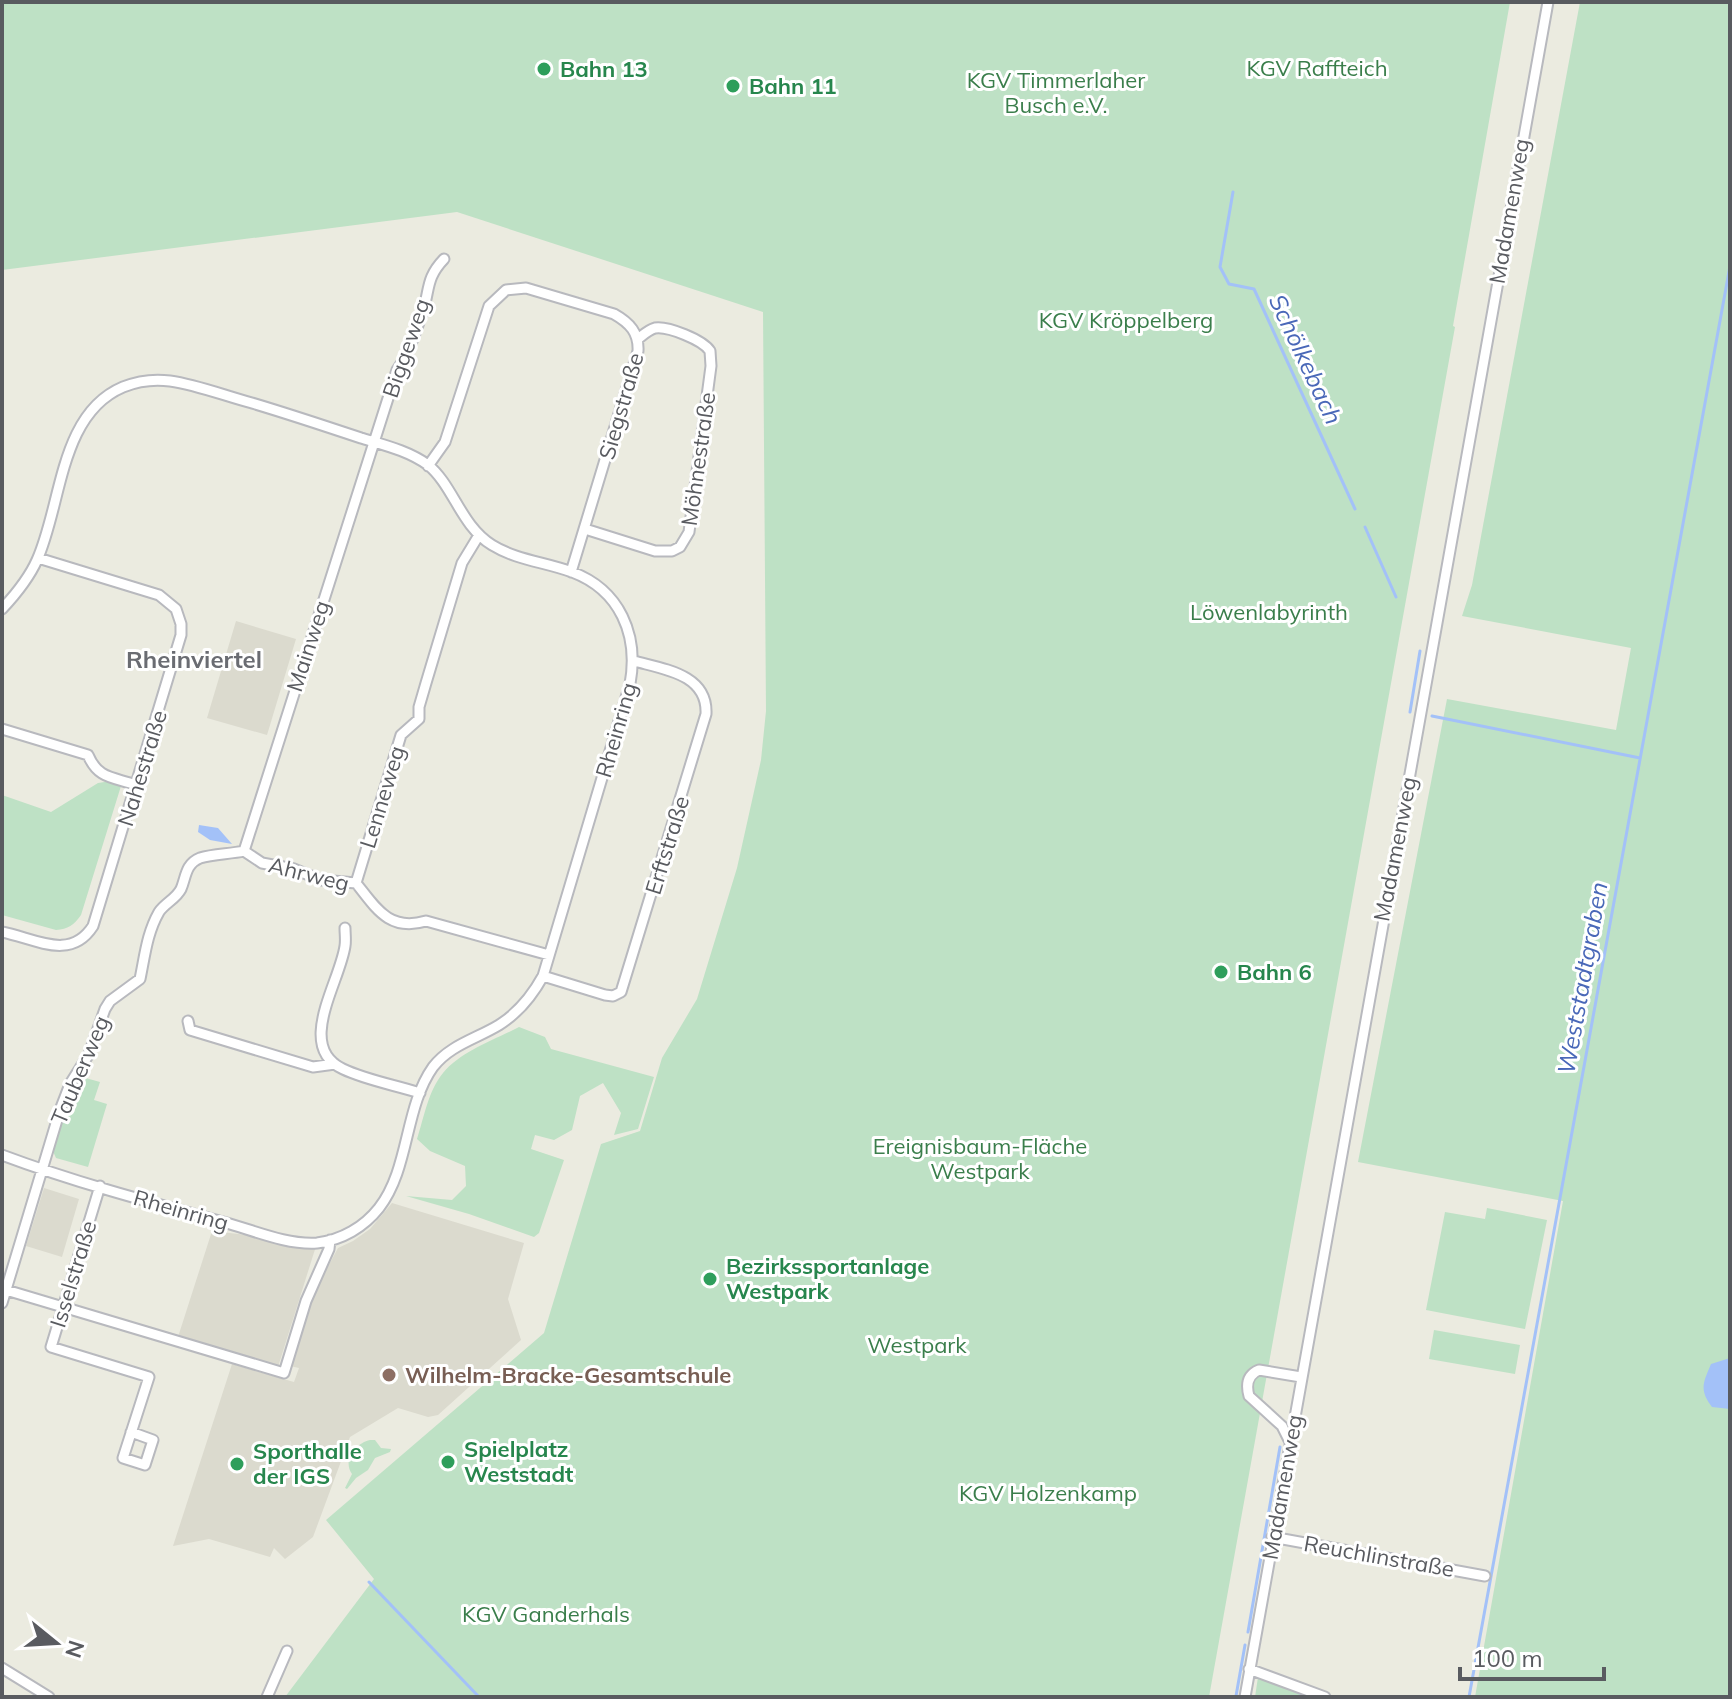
<svg xmlns="http://www.w3.org/2000/svg" width="1732" height="1699" font-family="Mulish,sans-serif">
<rect width="100%" height="100%" fill="#ebebe0"/>
<path fill="#dbdace" d="M236,621L296,639L267,735L207,718Z
M44,1188L79,1199L62,1257L26,1246Z
M392,1203L524,1243L508,1299L521,1340L438,1415L428,1417L398,1408L350,1437L313,1537L285,1559L274,1548L270,1557L209,1539L173,1546L232,1364L294,1382L299,1368L290,1366L312,1296L338,1248L353,1241L370,1229Z
M212,1231L317,1243L278,1367L178,1337Z"/>
<path fill="#bee1c5" d="M2,2H1510L1453,326L1455,327L1209,1697H285L374,1579L326,1520L544,1333L601,1144L640,1131L662,1058L697,999L737,868L761,760L766,711L763,312L457,212L2,270Z
M1580,2H1730V1697H1475L1563,1201L1358,1162L1447,699L1616,730L1631,648L1462,616L1472,585Z
M111,781L121,786L81,915C74,925 68,929 56,930L2,915V795L51,812L98,783Z
M519,1027L545,1037L551,1049L654,1077L638,1129L614,1135L621,1113L603,1083L580,1096L572,1130L554,1140L535,1135L531,1149L564,1160L539,1233L534,1237L469,1214L406,1196L452,1200L466,1186L465,1166L430,1151L417,1139C424,1118 428,1091 443,1073C461,1051 494,1040 519,1027Z
M82,1077L100,1082L94,1100L107,1104L88,1167L56,1158L52,1149L64,1106Z
M1487,1208L1547,1220L1525,1329L1426,1310L1445,1212L1485,1219Z
M1434,1330L1520,1345L1515,1374L1429,1359Z
M370,1440H375L381,1448L391,1449L390,1452L375,1458L368,1470L356,1478L347,1489L345,1488L352,1474C342,1460 356,1443 370,1440Z
M1258,1677L1306,1697H1255Z"/>
<path fill="#a3c1f8" d="M199,825L218,828L232,844L210,840L198,832Z
M1730,1358V1409L1712,1407C1699,1390 1703,1383 1711,1364Z"/>
<g fill="none" stroke-linecap="round" stroke-linejoin="round">
<path stroke="#a3c1f8" stroke-width="3" d="M1233,192L1220,267L1229,284L1254,289L1355,509
M1365,527L1396,597
M1410,712L1420,651
M1432,716L1640,758
M369,1582L479,1697
M1248,1632L1280,1447
M1293,1690L1310,1697
M1236,1696L1245,1645
M1469,1697L1730,266"/>
<g stroke="#b8b9be" stroke-width="13">
<path id="street" d="M428,466L445,442L489,306L506,290L526,288L614,314C630,323 639,333 638,351L571,572
M585,529L655,551H672L680,547L689,532L711,366L710,351C703,340 668,326 655,328C648,330 643,335 638,339
M2,609C16,594 29,578 37,560C62,505 59,414 123,387C138,381 155,379 170,381C198,385 225,396 252,403C289,414 325,426 361,438C384,445 409,451 428,465C453,485 461,526 492,545C516,560 545,562 572,572C620,590 639,635 630,684L543,976C532,996 518,1013 499,1025C476,1039 450,1045 433,1067C404,1108 410,1168 379,1208C364,1227 342,1240 317,1243C286,1245 253,1230 223,1222C149,1202 74,1182 2,1155
M2,729L88,755C98,779 113,777 136,785
M244,851L397,370C409,353 416,331 423,311C430,288 426,278 444,259
M244,851L262,863L294,869L321,880L356,883C376,908 389,932 426,921L549,955
M356,883L401,735L419,719V707L426,683L462,563L479,535
M345,928C345,934 346,940 345,946C340,982 295,1047 343,1069C366,1080 395,1085 420,1093
M2,932C34,938 70,962 93,926L181,635V624L176,609L159,595L38,558
M543,976L605,995L613,996L621,992L706,714C708,674 663,669 634,661
M188,1021L190,1030L313,1067L335,1064
M100,1186L51,1347L149,1377L123,1458L145,1465L153,1440L131,1432
M6,1290L284,1373L306,1301L329,1249L330,1240
M2,1303L60,1110L70,1084L89,1054L105,1009L110,1001L140,979C145,955 147,933 159,912C165,903 176,899 181,889C186,878 185,864 200,858C213,854 230,854 244,851
M1290,1442L1282,1426L1249,1396C1246,1385 1247,1375 1259,1370L1301,1377
M1272,1537L1485,1576
M2,1668L49,1697
M1249,1669L1325,1697
M267,1697L287,1651
M1245,1697L1548,2"/>
</g>
<use href="#street" stroke="#fff" stroke-width="9"/>
</g>
<g fill="#2e9e5b" stroke="#fff" stroke-width="3">
<circle cx="544" cy="69" r="8"/>
<circle cx="733" cy="86" r="8"/>
<circle cx="1221" cy="972" r="8"/>
<circle cx="710" cy="1279" r="8"/>
<circle cx="448" cy="1462" r="8"/>
<circle cx="237" cy="1464" r="8"/>
</g>
<circle fill="#8d6e63" stroke="#fff" stroke-width="3" cx="389" cy="1375" r="8"/>
<g text-anchor="middle" dominant-baseline="central" stroke-width="6" stroke-linejoin="round" paint-order="stroke">
<g font-size="22" fill="#3a7e4b" stroke="#fff">
<text x="1317" y="68">KGV Raffteich</text>
<text x="1056" y="80">KGV Timmerlaher<tspan x="1056" dy="25">Busch e.V.</tspan></text>
<text x="1126" y="320">KGV Kröppelberg</text>
<text x="1269" y="612">Löwenlabyrinth</text>
<text x="980" y="1146">Ereignisbaum-Fläche<tspan x="980" dy="25">Westpark</tspan></text>
<text x="917" y="1345">Westpark</text>
<text x="1048" y="1493">KGV Holzenkamp</text>
<text x="546" y="1614">KGV Ganderhals</text>
</g>
<g font-size="22" font-weight="bold" fill="#27864d" stroke="#fff" text-anchor="start">
<text x="560" y="69">Bahn 13</text>
<text x="749" y="86">Bahn 11</text>
<text x="1237" y="972">Bahn 6</text>
<text x="726" y="1266">Bezirkssportanlage<tspan x="726" dy="25">Westpark</tspan></text>
<text x="464" y="1449">Spielplatz<tspan x="464" dy="25">Weststadt</tspan></text>
<text x="253" y="1451">Sporthalle<tspan x="253" dy="25">der IGS</tspan></text>
</g>
<g font-size="22" fill="#595b60" stroke="#fff">
<text transform="translate(1509 211) rotate(-80)">Madamenweg</text>
<text transform="translate(406 348) rotate(-71)">Biggeweg</text>
<text transform="translate(621 406) rotate(-74)">Siegstraße</text>
<text transform="translate(698 459) rotate(-82)">Möhnestraße</text>
<text transform="translate(308 646) rotate(-72)">Mainweg</text>
<text transform="translate(616 730) rotate(-74)">Rheinring</text>
<text transform="translate(142 768) rotate(-73)">Nahestraße</text>
<text transform="translate(382 797) rotate(-73)">Lenneweg</text>
<text transform="translate(667 845) rotate(-73)">Erftstraße</text>
<text transform="translate(1395 849) rotate(-79)">Madamenweg</text>
<text transform="translate(309 874) rotate(14)">Ahrweg</text>
<text transform="translate(80 1070) rotate(-67)">Tauberweg</text>
<text transform="translate(181 1210) rotate(16)">Rheinring</text>
<text transform="translate(73 1274) rotate(-73)">Isselstraße</text>
<text transform="translate(1282 1487) rotate(-80)">Madamenweg</text>
<text transform="translate(1379 1556) rotate(10)">Reuchlinstraße</text>
</g>
<g font-size="22" font-weight="bold" fill="#785e54" stroke="#fff" text-anchor="start">
<text x="405" y="1375">Wilhelm-Bracke-Gesamtschule</text>
</g>
<g font-size="24" font-style="italic" fill="#4968b8" stroke="#fff">
<text transform="translate(1306 359) rotate(65)">Schölkebach</text>
<text transform="translate(1582 978) rotate(-80)">Weststadtgraben</text>
</g>
<g font-size="24" font-weight="bold" fill="#6a6c72" stroke="#fff">
<text x="194" y="659">Rheinviertel</text>
</g>
</g>
<rect width="1732" height="1699" fill="none" stroke="#595b60" stroke-width="8"/>
<g transform="translate(56 1643) rotate(108)" stroke="#ffffff" stroke-width="6" paint-order="stroke">
<path d="M0-6L14 30L0 20L-14 30Z" fill="#595b60"/>
<text y="-12" font-size="22" font-weight="bold" text-anchor="middle" fill="#595b60">N</text>
</g>
<path d="M1460 1667v12h144v-12" fill="none" stroke="#595b60" stroke-width="4"/>
<text x="1472" y="1667" font-size="24" fill="#595b60" stroke="#ffffff" stroke-width="6" paint-order="stroke">100 m</text>
</svg>
